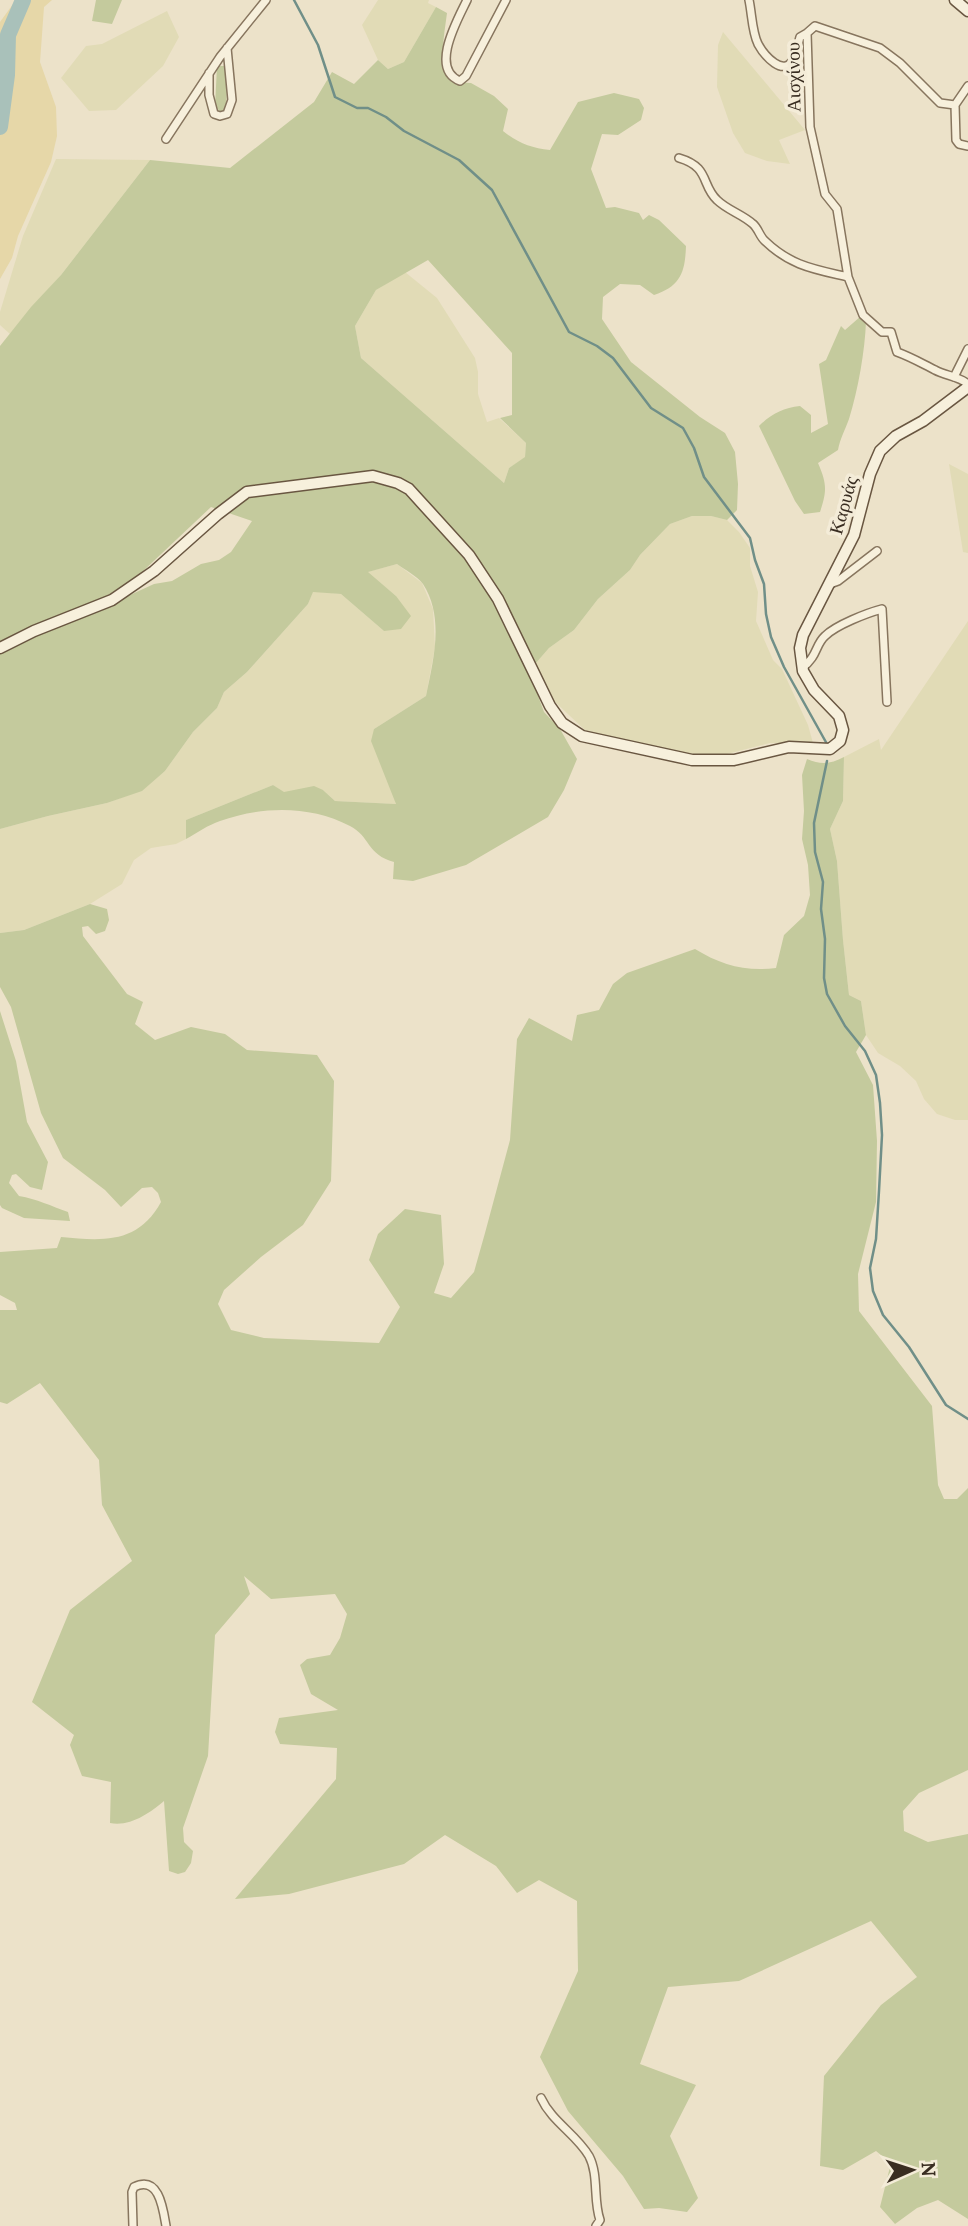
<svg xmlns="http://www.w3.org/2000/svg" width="968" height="2226" font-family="Lora,serif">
<rect width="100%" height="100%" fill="#ece2c9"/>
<path fill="#e1dbb6" d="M378,0H429L428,3L436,7L404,62L388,69L378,60L362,25Z
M167,11L179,37L163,66L116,110L89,111L61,78L86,46L102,44Z
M723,32L805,130L779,140L790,164L767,161L745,153L733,133L717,87L718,45Z
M56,159L150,160L61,275L10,334L0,325V312L23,236Z
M405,272L437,298L475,358L478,372V394L487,422L499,418L526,443L525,458L509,468L504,483L361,358L355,326L376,290Z
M949,464L968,474V553L963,552Z
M692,516H711L727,520L739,532L750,548V566L758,592L756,621L773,660L782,669L808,725L813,743H770L719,756L688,755L587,732L553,700L535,664L549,648L574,630L598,599L630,570L640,555L670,524Z
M397,564L422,583L433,609L435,647L426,696L374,729L396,804L335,801L323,790L284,793L273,785L186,820V839L176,844L151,848L134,860L122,884L90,904L24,930L0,933V829L48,816L107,803L142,790L165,771L193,732L217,708L224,692L247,672L308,604L313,591L341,594L384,631L396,596L367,572Z
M968,621V1120H955L937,1114L924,1099L916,1081L900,1066L878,1053L866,1035L861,1001L849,995L843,940L837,861L830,829L843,801L844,757L879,739L881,750Z"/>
<path fill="#c4ca9d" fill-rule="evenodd" d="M96,0H122L112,24L92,21Z
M436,7L447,13C444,37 438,61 452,82L471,83L494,96L508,109L503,131C518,143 531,148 550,150L578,102L614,93L639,99L644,108L641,120L618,135L602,134L591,169L606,208L615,207L639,213L643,220L649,215L659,220L686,246C685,272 681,286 654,295L640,285L620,284L603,297L602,319L631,362L700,417L725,433L735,452L738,484L737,510L727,520L711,516H692L670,524L640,555L630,570L598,599L574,630L549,648L529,671L544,712L560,729L577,759L564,790L548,817L466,865L413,881L393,879L394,862C367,855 370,836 350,826C310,805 262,806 220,821C208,825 197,833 186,839V820L273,785L284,792L314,786L323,790L335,801L396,804L371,741L374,729L426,696C433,661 445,618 423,584C417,576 405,570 397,564L368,572L396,596L411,616L401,629L384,631L341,594L313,592L308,604L247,672L224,692L217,708L193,732L165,771L142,791L107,803L48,816L0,829V346L31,307L61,275L150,160L230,168L314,102L332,72L354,84L378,60L388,69L404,62ZM428,260L512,353V415L500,418L526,443L525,457L509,468L504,483L361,358L355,326L376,290ZM211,507L252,521L231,552L219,560L201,564L172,581L154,584L106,606Z
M217,66H228L226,108L221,112L215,107Z
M861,316L866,321C865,351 858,390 849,419C845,430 840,439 838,450L818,463C827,484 827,491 820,512L804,514L795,501L759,426C771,414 783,408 800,406L811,415V433L828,424L819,364L826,360L841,326L845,330Z
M844,757L843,801L830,829L837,861L843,940L849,995L861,1001L866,1035L856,1052L873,1085L877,1141L876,1202L858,1274L859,1311L932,1406L938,1485L944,1499H957L968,1488V1770L919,1793L903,1811L904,1831L928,1842L968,1834V2219L938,2200L917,2208L895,2224L880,2207L891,2163L876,2151L843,2170L820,2166L824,2076L881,2005L917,1977L871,1921L739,1981L668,1987L640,2064L696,2085L670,2136L698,2198L687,2212L659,2208L644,2209L623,2176L568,2111L540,2057L578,1971L577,1901L539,1880L517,1893L496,1866L445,1835L404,1864L289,1894L235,1899L336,1779L337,1748L280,1744L275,1732L279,1718L338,1710L311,1694L300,1665L307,1659L330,1655L340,1638L347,1614L335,1594L271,1599L244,1576L250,1594L215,1635L208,1756L183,1828L184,1842L193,1851L191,1863L185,1872L178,1874L169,1871L164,1801C150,1813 130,1827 110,1823L111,1782L82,1776L70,1745L74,1735L32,1702L70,1610L132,1561L102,1505L99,1460L40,1383L7,1404L0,1402V1310H17L15,1303L0,1295V1252L57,1248L61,1237C103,1241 138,1244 161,1202L158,1193L152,1187L142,1188L121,1207L105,1190L63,1158L41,1113L11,1007L0,987V933L24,930L90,904L107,909L109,920L105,931L96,934L88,926L82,927L83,936L127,994L143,1002L135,1024L155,1040L191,1027L225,1034L247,1050L317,1055L334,1081L331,1181L303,1225L261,1257L224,1290L218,1304L231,1330L264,1338L379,1343L400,1307L369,1260L378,1234L405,1209L441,1215L444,1264L434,1293L451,1298L474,1272L485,1233L510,1140L517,1039L529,1018L572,1041L577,1015L599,1010L613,984L627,973L695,949C721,965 746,972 776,968L784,935L804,916L810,895L808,865L802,839L804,811L802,775L807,759C821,765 831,764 844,757Z
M0,1011L16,1061L27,1122L48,1162L42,1190L30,1187L16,1174L12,1175L9,1183L19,1196C37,1199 51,1206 68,1212L70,1221L24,1218L2,1208L0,1205Z"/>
<path fill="#e6d7a8" d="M16,0H52L44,7L40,62L56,107L57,136L51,162L18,236L12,258L0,279V22Z"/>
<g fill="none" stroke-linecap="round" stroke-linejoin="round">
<path stroke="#708f88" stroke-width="2.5" d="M294,0L318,45L335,97L357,108H368L386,117L404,131L459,160L492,190L569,332L597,346L613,358L651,408L683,428L694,448L704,477L750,538L755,560L764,584L766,614L771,637L784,667L827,744
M827,761L814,823L815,852L823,882L821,909L825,939L824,978L827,994L845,1026L865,1051L876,1075L880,1103L882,1135L879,1191L876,1239L870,1268L873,1291L883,1315L909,1347L946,1405L968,1419"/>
<path stroke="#a9c1ba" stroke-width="16" d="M0,127L7,75L8,35L23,0"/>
<g stroke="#87755e" stroke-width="10">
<path id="street" d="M467,0C458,19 429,69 460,81L466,76L506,0
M749,0C752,14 752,32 758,44C764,55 784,79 794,58C797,52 798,44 800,37L807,33
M209,73V95L214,114L220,116L227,114L232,100L227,48
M968,86L955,105L940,103L900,63L880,48L815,26L807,33L810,127L825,194L837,209L848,277L863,315L882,332H891L897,352C911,357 921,363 935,370C946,376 958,376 968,384
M955,105L956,140L959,144L968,146
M166,139L220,57L266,0
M679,158C710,167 701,185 717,200C727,210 742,214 753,224C758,228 760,237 765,241C791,266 814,269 848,277
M954,377L968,349
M830,584L838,581L877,551
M802,668C818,656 815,645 825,636C836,625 867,613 882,609L887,702
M541,2098C552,2122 576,2134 589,2156C599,2175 593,2200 600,2220L596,2226
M133,2226L132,2192L134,2187C159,2175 163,2208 166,2226"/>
</g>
<g stroke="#695641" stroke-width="13">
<path id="secondary" d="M955,0L968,11
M0,648L34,631L112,600L154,571L218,514L247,492L373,476L398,483L409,489L469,555L498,599L550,706L562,723L582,736L692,760H734L789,747L830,749L840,741L843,730L839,716L814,690L803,671L800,648L803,635L854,535L870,474L880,451L896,436L923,421L968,387"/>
</g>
<use href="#street" stroke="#f7f0dc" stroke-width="7"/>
<use href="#secondary" stroke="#f7f0dc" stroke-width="10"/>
</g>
<g text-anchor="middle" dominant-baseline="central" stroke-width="7" stroke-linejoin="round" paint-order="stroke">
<g font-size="19" fill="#392d21" stroke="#f4ecd8">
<text transform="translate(793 77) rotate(-91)">Αισχίνου</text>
<text transform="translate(843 505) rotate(-74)">Καρυάς</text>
</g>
</g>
<g transform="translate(912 2170) rotate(87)" stroke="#f4ecd8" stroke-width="5" paint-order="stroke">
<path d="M0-5L12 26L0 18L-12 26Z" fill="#392d21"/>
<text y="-10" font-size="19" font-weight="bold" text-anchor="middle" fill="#392d21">N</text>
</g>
</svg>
